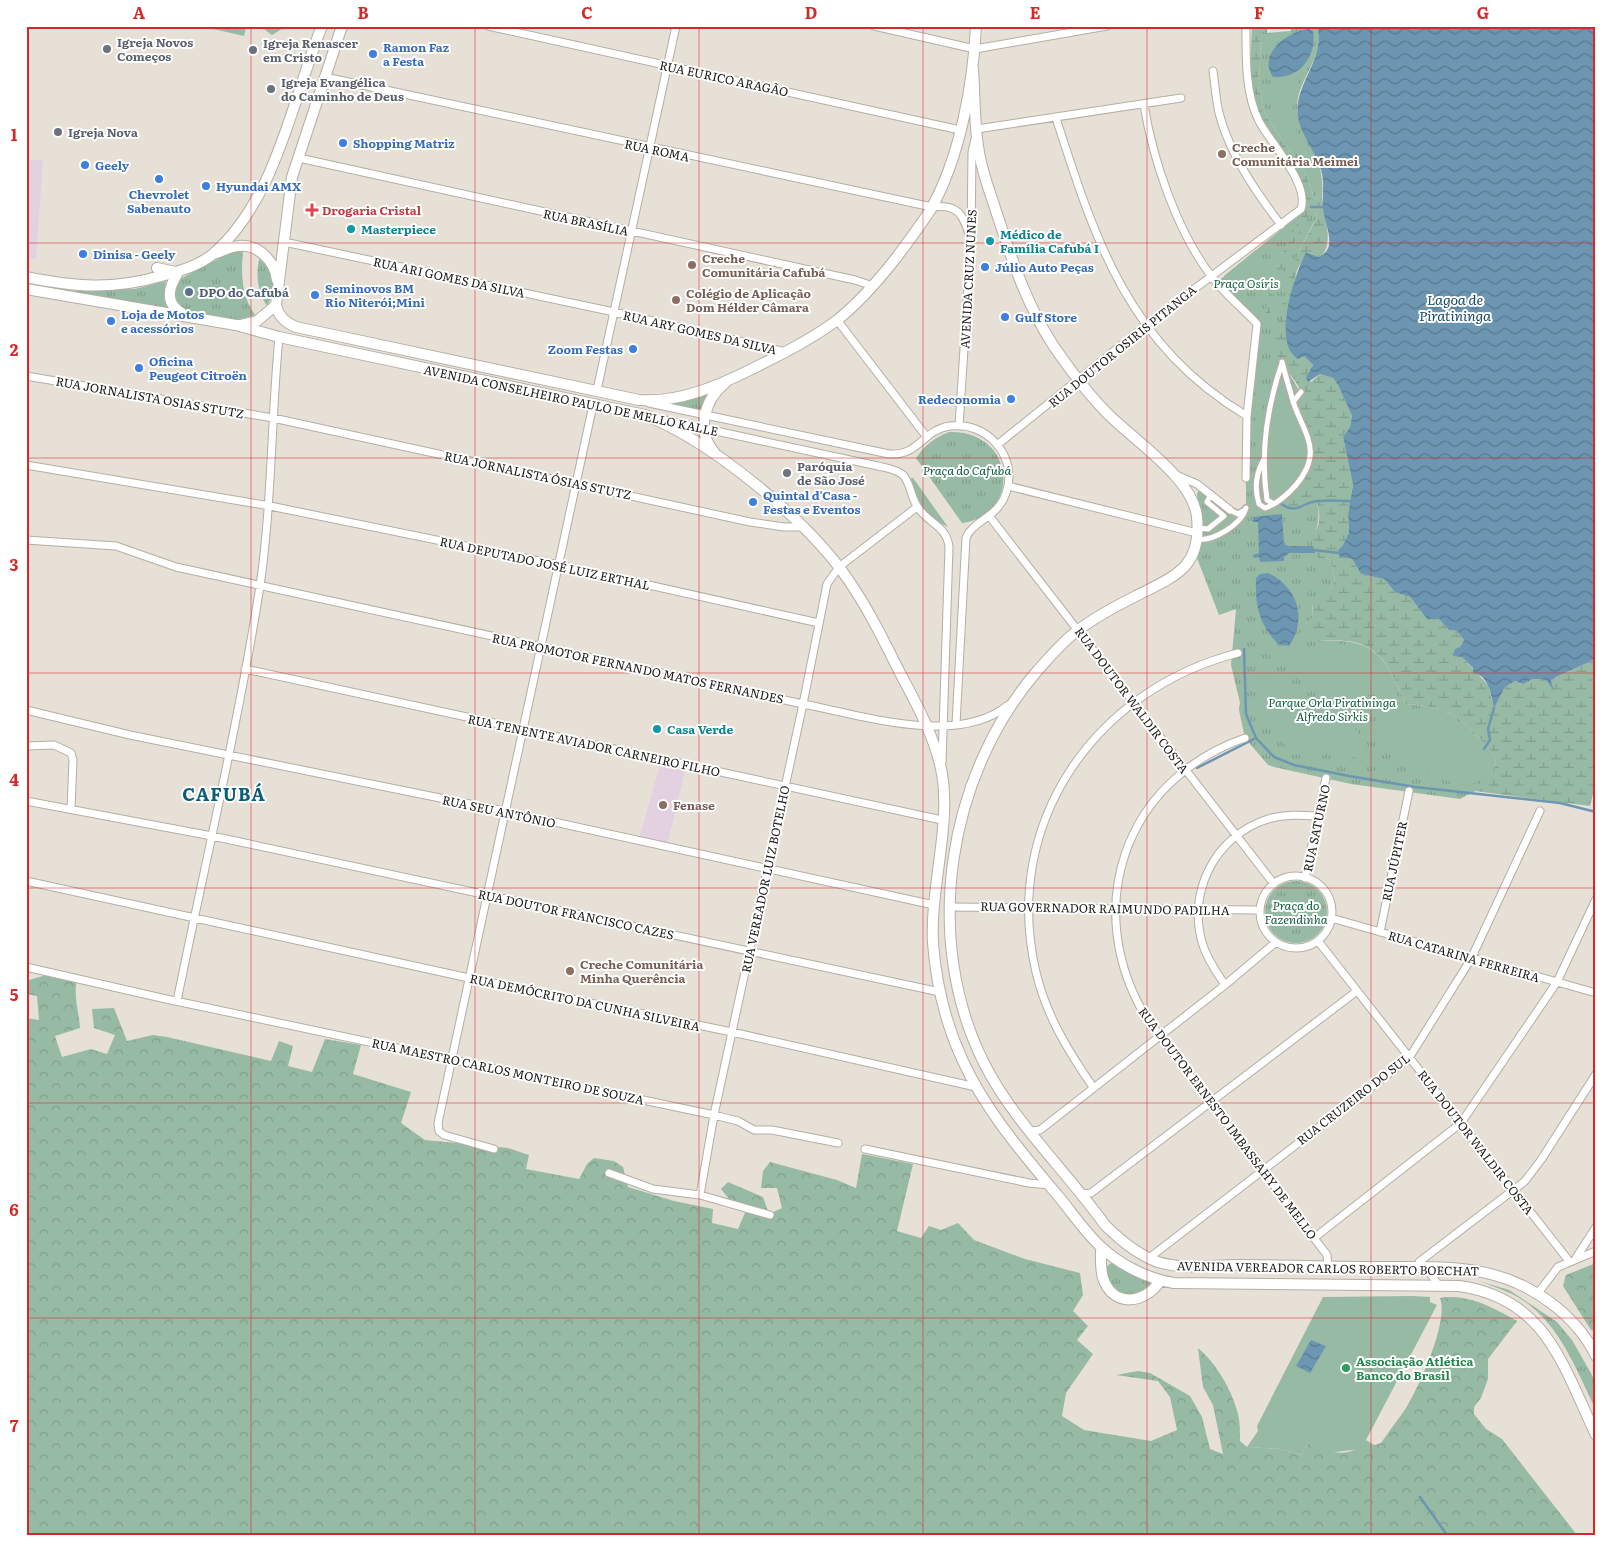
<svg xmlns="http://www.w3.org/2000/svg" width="1622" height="1561" font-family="Literata,serif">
<defs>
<pattern id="grass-tufts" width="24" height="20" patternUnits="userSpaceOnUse" patternTransform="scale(1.25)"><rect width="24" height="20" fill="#96baa4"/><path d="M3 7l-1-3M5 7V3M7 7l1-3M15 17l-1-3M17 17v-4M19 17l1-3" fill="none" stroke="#819f8c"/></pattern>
<pattern id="forest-crowns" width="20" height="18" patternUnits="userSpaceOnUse" patternTransform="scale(1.25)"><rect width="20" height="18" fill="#96baa4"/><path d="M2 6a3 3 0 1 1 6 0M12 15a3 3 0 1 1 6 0" fill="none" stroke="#819f8c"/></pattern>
<pattern id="wetland-marsh" width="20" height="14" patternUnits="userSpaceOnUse" patternTransform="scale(1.25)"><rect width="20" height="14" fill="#96baa4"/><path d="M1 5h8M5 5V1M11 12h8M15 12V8" fill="none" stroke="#819f8c"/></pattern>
<pattern id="water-waves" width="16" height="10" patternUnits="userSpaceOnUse" patternTransform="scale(1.25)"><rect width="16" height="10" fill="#6c96b2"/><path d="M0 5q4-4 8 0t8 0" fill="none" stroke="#587a90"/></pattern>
</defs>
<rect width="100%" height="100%" fill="#e7e0d6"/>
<path fill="#e3d1e1" d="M26,160H43L36,259H26L28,236L26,235Z
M660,765L685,771L667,846L639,839Z"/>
<path fill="url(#grass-tufts)" d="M1294,26H1317C1326,57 1297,78 1297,108C1296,113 1301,120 1303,126C1313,149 1325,170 1322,196L1318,199L1314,198L1307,176L1265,114L1259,85L1261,35L1264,29H1267V33L1290,31Z
M1316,212L1317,216L1299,251L1291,276L1277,342L1278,356L1302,395L1293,509L1304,507L1316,501C1324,520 1311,534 1314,553L1330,560L1335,579C1331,592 1320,594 1312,604L1313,617L1306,624L1318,641C1375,637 1384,655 1406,704C1456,707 1465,721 1496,758L1495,773L1489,784L1460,799L1351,784L1274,767L1268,765L1245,738L1239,710L1240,703L1231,665L1236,609L1219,615L1197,558L1202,533L1197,494L1199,490L1234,513L1246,508V478L1257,324L1216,283L1294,219L1297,213Z
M243,251C241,274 241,295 255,315L238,320L188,311L175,301L174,286L178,280L229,253Z
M259,259C275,270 277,290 267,306C257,291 256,275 259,259Z
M166,281L164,295L169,310L63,291L135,289Z
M714,388L703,413L657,403Z
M949,432C1016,430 1022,515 962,523L916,458C925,445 934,438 949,432Z
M1265 912a31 31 0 1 1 62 0a31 31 0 1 1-62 0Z
M1113,1262L1151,1282L1150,1285C1132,1303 1105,1294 1107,1266Z
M1479,1281L1509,1290L1557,1322L1572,1340L1596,1382V1410C1575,1367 1557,1316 1512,1294C1501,1289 1490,1285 1479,1281Z"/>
<path fill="url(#forest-crowns)" d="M200,26H283V28L272,35L264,29L246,28L244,36Z
M49,974L77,979C73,996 79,1011 80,1028L55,1036L62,1057L91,1049L107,1054L115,1035L94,1028L92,1009L114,1008L127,1041L153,1035L167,1037L271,1061L279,1041L293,1046L288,1066L312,1072L325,1039L361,1045L353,1074L411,1092L401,1123L425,1140L508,1148L529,1155L526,1169L579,1179L587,1164L594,1158L614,1161L623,1167L628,1187L674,1201L713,1209L712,1223L738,1229L747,1208L729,1199L721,1189L728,1182L763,1197L769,1214L782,1208L777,1188H761L763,1171L770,1162L837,1180L856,1188L862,1154L913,1164L897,1231L921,1238L929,1226L941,1230L958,1223L974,1240L1025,1259L1080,1273L1083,1295L1073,1311L1088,1326L1077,1340L1093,1354L1066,1393L1062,1416L1084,1430L1151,1441L1177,1430L1170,1397L1158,1381L1116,1375L1138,1371L1150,1373L1190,1396L1202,1417L1210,1449L1223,1454L1213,1405L1203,1387L1198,1348C1216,1363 1232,1390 1238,1414C1240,1422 1240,1432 1240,1441L1247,1447L1281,1449L1301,1455L1308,1443C1329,1453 1349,1460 1366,1440L1374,1445L1381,1443C1389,1431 1398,1420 1406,1408C1419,1387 1449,1321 1440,1298C1467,1293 1494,1308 1517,1321L1488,1359V1379L1481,1398L1474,1407V1414L1486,1429L1502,1439L1577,1535H26V1018L39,1020L37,996L26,994V981Z
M1596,1263V1332L1591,1330L1563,1286L1566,1275Z"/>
<path fill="url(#wetland-marsh)" d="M1252,26H1261L1264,29L1261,36L1259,85L1265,114L1307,176L1314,198L1318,199L1322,196C1323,213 1336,248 1319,257L1307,252L1297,270L1286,318L1304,356L1313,365L1306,377L1311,382L1320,374L1333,378L1338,385L1352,416L1350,427L1343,437L1353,485L1348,514L1349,532L1343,545L1338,550L1352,559L1361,574L1384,579L1395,592L1410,597L1427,619H1439L1449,630L1457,631L1464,640L1460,647L1462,657L1488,685L1494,707L1505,687L1515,681L1523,684L1533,679L1546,680L1553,689L1551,681L1556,677L1596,659V783L1590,806L1475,791C1491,783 1495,776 1496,758C1465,721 1456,707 1406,704C1384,655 1375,636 1318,641L1306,630V624L1313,617L1312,602C1321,593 1331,592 1335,579L1330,560C1326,557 1323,560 1319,558C1304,552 1318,530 1319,521C1320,514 1319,508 1316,501C1303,505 1290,516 1278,501L1296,410C1313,383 1278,373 1276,349C1275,325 1290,273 1299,251C1305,239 1312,228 1317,216L1316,212H1312C1287,246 1277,287 1266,327C1262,304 1278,262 1289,240C1295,226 1306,214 1305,198C1305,174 1275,144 1263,123C1247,95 1251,57 1252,26Z"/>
<path fill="#96baa4" d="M1287,79H1296L1299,82C1296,95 1291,105 1293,119C1296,140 1326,169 1318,191L1315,190L1308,170L1274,120C1269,102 1270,90 1287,79Z
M1256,250L1269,267L1237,293L1224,276Z
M1282,362L1289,389L1305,426L1309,461L1299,481L1274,504L1269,502C1257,455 1271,408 1282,362Z
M911,478H913L948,527C926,517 915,501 911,478Z
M1328,643C1357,643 1375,653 1389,678C1392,685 1397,693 1397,701C1391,700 1385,695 1378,695C1368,694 1357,697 1347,697C1322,697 1297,683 1284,662C1293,649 1314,646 1328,643Z
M1259,673C1270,677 1279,690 1291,695C1303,700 1317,699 1329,705C1351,715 1362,738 1370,760L1369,765C1361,762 1352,755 1344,753C1331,750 1317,755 1305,753C1282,748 1267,729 1261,707C1258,698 1254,683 1259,673Z
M1398,713C1414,713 1430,712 1445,718C1463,725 1494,751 1492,772L1478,782L1468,785L1443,780L1366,729V726Z
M1412,1296L1430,1297V1302L1437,1305L1366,1440L1359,1449L1328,1453L1308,1443L1301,1455L1281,1449L1247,1447L1258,1431L1257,1426L1323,1297Z"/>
<path fill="url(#water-waves)" d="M1317,26H1596V659L1556,677L1551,681L1554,691L1546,680L1533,679L1523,684L1515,681L1505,687L1494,708C1491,695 1489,675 1473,673V668L1462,657L1453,656L1455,649L1460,647L1464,640L1457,631L1449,630L1439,619H1427L1410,597L1395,592L1384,579L1361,574L1352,559L1339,556L1338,550L1343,545L1349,532L1348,514L1353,485L1343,437L1350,427L1352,416L1338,385L1333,378L1320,374L1308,382L1306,377L1313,365L1304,356L1298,359C1271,343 1295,274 1306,252L1319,257C1324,254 1328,251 1329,245C1331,235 1324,219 1323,208C1322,195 1325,182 1321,170C1316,153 1305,140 1300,125C1287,89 1327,62 1317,26Z
M1309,29L1313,31C1317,56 1300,79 1273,77C1257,54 1288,31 1309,29Z
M1282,514L1284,544L1288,546H1313L1315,553H1289L1284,557V561L1260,562L1259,557L1254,558L1253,555L1259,553L1258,522H1253V517Z
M1268,573C1297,586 1308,619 1289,646L1278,644C1259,624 1255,606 1256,578L1260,574Z
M1311,1340L1326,1346L1310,1373L1296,1366Z"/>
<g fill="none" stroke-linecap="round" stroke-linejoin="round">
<path stroke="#6c96b2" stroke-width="2.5" d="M1311,207H1323
M1279,502C1295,516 1302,503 1317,501C1328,500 1339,501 1350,501
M1314,550L1339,553
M1244,649L1246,714L1256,738L1274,757L1294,765L1349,776L1415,787L1560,803L1596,812
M1484,749L1490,740L1488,729L1494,708
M1197,768L1256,738
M1420,1497L1447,1535"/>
<g stroke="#b4aea4" stroke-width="8">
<path id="pedestrian" d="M1293,402L1301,392
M1264,459C1256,474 1254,487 1259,504L1265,508C1277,504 1288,494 1296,485C1322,453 1307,438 1295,407C1290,392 1286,377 1282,362
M1274,504L1267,500C1260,453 1267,407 1282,363
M1230,510L1238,514L1245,510
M1198,528L1208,529L1224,516L1207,502L1211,494
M1197,539C1213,542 1242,524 1246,508"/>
</g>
<g stroke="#b4aea4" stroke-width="9">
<path id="minor" d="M488,26L960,130
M874,26L975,49L1107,26
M1213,71C1215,85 1216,100 1219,113C1230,155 1256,192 1281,225
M325,77L932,207C960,204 963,215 971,240
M1144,105C1153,160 1177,232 1212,277C1225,294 1242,308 1257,324L1247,416L1246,478
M1056,118C1096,243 1129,345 1247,416
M977,129L1181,98
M299,158L855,280L873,286
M284,242L614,312L786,352
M837,320L926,436
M26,376L273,418L750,522L784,527H802
M597,390L676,26
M649,403L889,454C920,456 922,430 950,426C987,421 1019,457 1006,493C998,518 973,520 966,538L956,724
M660,419L878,466C886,468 896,469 903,475C911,483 911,500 919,509C930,524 947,527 949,547L942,762
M959,426L971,240L972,152L975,139
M997,445L1145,326L1301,209C1310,183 1270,143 1259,121C1245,94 1246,56 1246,26
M26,465L270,506L559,565L819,623
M1176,475L1197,484L1230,510
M1008,486L1197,533
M990,517L1274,884
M26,540L116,546L176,567L803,704C861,715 958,747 1008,705
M245,669L942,820
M26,710L130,735L504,811L934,905
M1245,738C1122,781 1081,911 1147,1019L1314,1238L1327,1255L1328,1267
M26,746L54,745L71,753L73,760L71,808
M26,801L212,836L940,992
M1260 912a36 36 0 1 1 72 0a36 36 0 1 1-72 0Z
M1305,878L1326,778
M26,881L469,978L732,1032L976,1087
M951,907L1260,910
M1331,918L1596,993
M1380,932L1409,791
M1318,941L1569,1261
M26,967L166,999L714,1115L738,1121L754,1130H772L838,1143
M1225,985C1217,973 1209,962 1204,948C1185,895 1214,836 1268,819C1285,814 1301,815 1318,816
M177,1001C205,863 238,726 260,586C272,503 271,420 279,337
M1093,1087C1068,1051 1046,1015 1036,972C1001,824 1094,690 1238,653
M1032,1131L1040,1130L1225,985L1276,942
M494,1149L444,1135L439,1131L438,1123L593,405
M865,1149L1029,1183L1049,1185
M609,1173L653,1189L700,1195L770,1215
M1083,1194L1091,1193L1357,991
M700,1195L714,1115L803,704L827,584L839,567L917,507
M1314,1238L1461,1123L1557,982L1596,899
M1149,1258L1409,1058L1471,959L1540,811
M1576,1258L1596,1227
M1439,1286L1430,1273L1419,1268V1262L1525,1181L1541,1160L1596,1074
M1538,1293L1558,1267L1596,1251"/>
</g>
<g stroke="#b4aea4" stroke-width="12">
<path id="secondary" d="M342,26L292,177L276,305C278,316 286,323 296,327L639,400C679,403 718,386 754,368C782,354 810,340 836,321C859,303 878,281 896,258C908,242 920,226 931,209C960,157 973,85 976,26
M973,69C975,96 974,125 979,152C982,172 990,192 996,211C1011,257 1026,304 1053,345C1068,367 1085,390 1104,410C1131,439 1193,477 1197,517C1202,568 1175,576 1136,596C1116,606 1095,617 1077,631C1062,642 1050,657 1038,670C947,775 921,940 985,1065C1014,1122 1068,1173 1105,1225C1120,1240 1138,1255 1158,1262C1183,1270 1211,1265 1237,1265C1282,1265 1326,1267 1370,1267C1440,1268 1497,1260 1555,1306C1571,1319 1587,1337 1596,1356
M217,253C224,250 232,246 239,246C259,244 275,262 277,280
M157,268L175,272
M179,271C168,288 164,303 183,314
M26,277C75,287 113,290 161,276C178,272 200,265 213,254C276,200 292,100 322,26
M26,289L236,325L279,337L645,415C712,442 806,519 847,578C868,608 884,641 900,673C917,705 936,739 942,774C951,825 930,889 933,943C936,982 946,1024 962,1059C985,1110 1023,1154 1059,1197C1073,1214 1085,1232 1101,1247C1120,1265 1148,1279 1174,1283L1459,1286C1546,1298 1563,1366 1596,1435
M240,325L257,321L276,305
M714,452C696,431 704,400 725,383
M1101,1247C1101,1257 1100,1268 1103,1278C1113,1308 1145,1304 1160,1281"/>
</g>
<use href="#pedestrian" stroke="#fff" stroke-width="5"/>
<use href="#minor" stroke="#fff" stroke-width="7"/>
<use href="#secondary" stroke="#fff" stroke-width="10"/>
</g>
<path fill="none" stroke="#d62828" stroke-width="1" stroke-opacity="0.55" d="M251,26V1535M475,26V1535M699,26V1535M923,26V1535M1147,26V1535M1371,26V1535M26,243H1596M26,458H1596M26,673H1596M26,888H1596M26,1103H1596M26,1318H1596"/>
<g fill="#6b7280" stroke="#fff" stroke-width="2">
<circle cx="107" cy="49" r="5"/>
<circle cx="253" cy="50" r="5"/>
<circle cx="271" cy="89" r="5"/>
<circle cx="58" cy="132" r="5"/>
<circle cx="787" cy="473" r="5"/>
</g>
<g fill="#3f7fe0" stroke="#fff" stroke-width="2">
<circle cx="373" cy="54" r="5"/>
<circle cx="343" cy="143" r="5"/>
<circle cx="85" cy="165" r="5"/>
<circle cx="159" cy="179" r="5"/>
<circle cx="206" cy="186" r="5"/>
<circle cx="83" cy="254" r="5"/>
<circle cx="985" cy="267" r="5"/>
<circle cx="315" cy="295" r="5"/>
<circle cx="1005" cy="317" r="5"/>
<circle cx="111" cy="321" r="5"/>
<circle cx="633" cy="349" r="5"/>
<circle cx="139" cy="368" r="5"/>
<circle cx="1011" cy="399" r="5"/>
<circle cx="753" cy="502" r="5"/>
</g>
<g fill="#8d6e63" stroke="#fff" stroke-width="2">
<circle cx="1222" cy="154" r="5"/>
<circle cx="692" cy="265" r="5"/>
<circle cx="676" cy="300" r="5"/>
<circle cx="663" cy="805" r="5"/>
<circle cx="570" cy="971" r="5"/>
</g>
<path fill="#e0444e" stroke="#fff" stroke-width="2" d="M309.5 202.5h5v5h5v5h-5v5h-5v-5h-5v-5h5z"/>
<g fill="#0f9aa8" stroke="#fff" stroke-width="2">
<circle cx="351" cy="229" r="5"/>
<circle cx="990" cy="241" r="5"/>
<circle cx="657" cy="729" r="5"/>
</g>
<circle fill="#5c6f8a" stroke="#fff" stroke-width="2" cx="189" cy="292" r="5"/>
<circle fill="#2e9e5b" stroke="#fff" stroke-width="2" cx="1346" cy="1368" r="5"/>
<g text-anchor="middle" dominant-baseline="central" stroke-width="4" stroke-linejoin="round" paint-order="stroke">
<g font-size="12" font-weight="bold" fill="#5b616d" stroke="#fff" text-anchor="start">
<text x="117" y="42">Igreja Novos<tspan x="117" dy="14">Começos</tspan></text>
<text x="263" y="43">Igreja Renascer<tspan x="263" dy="14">em Cristo</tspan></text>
<text x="281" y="82">Igreja Evangélica<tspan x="281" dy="14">do Caminho de Deus</tspan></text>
<text x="68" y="132">Igreja Nova</text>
<text x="797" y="466">Paróquia<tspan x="797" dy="14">de São José</tspan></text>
</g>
<g font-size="12" font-weight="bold" fill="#366cbe" stroke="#fff" text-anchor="start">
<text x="383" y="47">Ramon Faz<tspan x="383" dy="14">a Festa</tspan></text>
<text x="353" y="143">Shopping Matriz</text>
<text x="95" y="165">Geely</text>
<text x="216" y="186">Hyundai AMX</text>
<text x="159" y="194" text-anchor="middle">Chevrolet<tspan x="159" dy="14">Sabenauto</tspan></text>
<text x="93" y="254">Dinisa - Geely</text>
<text x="995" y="267">Júlio Auto Peças</text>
<text x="325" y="288">Seminovos BM<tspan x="325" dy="14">Rio Niterói;Mini</tspan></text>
<text x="121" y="314">Loja de Motos<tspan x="121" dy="14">e acessórios</tspan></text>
<text x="1015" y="317">Gulf Store</text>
<text x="623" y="349" text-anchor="end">Zoom Festas</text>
<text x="149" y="361">Oficina<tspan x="149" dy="14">Peugeot Citroën</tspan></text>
<text x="1001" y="399" text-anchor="end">Redeconomia</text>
<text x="763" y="495">Quintal d'Casa -<tspan x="763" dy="14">Festas e Eventos</tspan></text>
</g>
<g font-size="12" fill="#1c1a16" stroke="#fff">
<text transform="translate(724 78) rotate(12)">RUA EURICO ARAGÃO</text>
<text transform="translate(657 150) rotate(12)">RUA ROMA</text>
<text transform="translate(586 222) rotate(12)">RUA BRASÍLIA</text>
<text transform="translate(449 277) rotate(12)">RUA ARI GOMES DA SILVA</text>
<text transform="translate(968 279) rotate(-87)">AVENIDA CRUZ NUNES</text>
<text transform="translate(700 332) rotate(13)">RUA ARY GOMES DA SILVA</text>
<text transform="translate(1122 346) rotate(-39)">RUA DOUTOR OSIRIS PITANGA</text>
<text transform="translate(150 397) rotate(10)">RUA JORNALISTA OSIAS STUTZ</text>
<text transform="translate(571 400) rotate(12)">AVENIDA CONSELHEIRO PAULO DE MELLO KALLE</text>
<text transform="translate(538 475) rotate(12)">RUA JORNALISTA ÓSIAS STUTZ</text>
<text transform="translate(545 563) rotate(12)">RUA DEPUTADO JOSÉ LUIZ ERTHAL</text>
<text transform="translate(638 668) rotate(12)">RUA PROMOTOR FERNANDO MATOS FERNANDES</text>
<text transform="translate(1132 700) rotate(53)">RUA DOUTOR WALDIR COSTA</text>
<text transform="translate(594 745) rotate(12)">RUA TENENTE AVIADOR CARNEIRO FILHO</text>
<text transform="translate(499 811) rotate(12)">RUA SEU ANTÔNIO</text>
<text transform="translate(1316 828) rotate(-78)">RUA SATURNO</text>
<text transform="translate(1394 861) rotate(-78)">RUA JÚPITER</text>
<text transform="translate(765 879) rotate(-78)">RUA VEREADOR LUIZ BOTELHO</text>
<text transform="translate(1105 908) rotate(1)">RUA GOVERNADOR RAIMUNDO PADILHA</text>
<text transform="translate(576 914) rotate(12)">RUA DOUTOR FRANCISCO CAZES</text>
<text transform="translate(1464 956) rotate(16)">RUA CATARINA FERREIRA</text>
<text transform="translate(585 1002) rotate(12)">RUA DEMÓCRITO DA CUNHA SILVEIRA</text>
<text transform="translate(508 1071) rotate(12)">RUA MAESTRO CARLOS MONTEIRO DE SOUZA</text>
<text transform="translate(1353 1099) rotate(-38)">RUA CRUZEIRO DO SUL</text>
<text transform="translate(1228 1123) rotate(53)">RUA DOUTOR ERNESTO IMBASSAHY DE MELLO</text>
<text transform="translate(1476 1142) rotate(52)">RUA DOUTOR WALDIR COSTA</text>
<text transform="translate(1328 1268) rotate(1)">AVENIDA VEREADOR CARLOS ROBERTO BOECHAT</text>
</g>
<g font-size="12" font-weight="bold" fill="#785e54" stroke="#fff" text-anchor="start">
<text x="1232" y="147">Creche<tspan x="1232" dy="14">Comunitária Meimei</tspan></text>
<text x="702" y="258">Creche<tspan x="702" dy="14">Comunitária Cafubá</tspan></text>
<text x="686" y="293">Colégio de Aplicação<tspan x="686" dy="14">Dom Hélder Câmara</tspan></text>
<text x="673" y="805">Fenase</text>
<text x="580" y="964">Creche Comunitária<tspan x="580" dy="14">Minha Querência</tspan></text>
</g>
<g font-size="12" font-weight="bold" fill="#be3a42" stroke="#fff" text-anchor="start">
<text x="322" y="210">Drogaria Cristal</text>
</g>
<g font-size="12" font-weight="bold" fill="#0d838f" stroke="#fff" text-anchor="start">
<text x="361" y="229">Masterpiece</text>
<text x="1000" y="234">Médico de<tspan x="1000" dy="14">Família Cafubá I</tspan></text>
<text x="667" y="729">Casa Verde</text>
</g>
<g font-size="12" font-style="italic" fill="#115f3c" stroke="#fff">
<text x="1246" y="283">Praça Osíris</text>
<text x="967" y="470">Praça do Cafubá</text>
<text x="1332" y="702">Parque Orla Piratininga<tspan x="1332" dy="14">Alfredo Sirkis</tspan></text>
<text x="1296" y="905">Praça do<tspan x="1296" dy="14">Fazendinha</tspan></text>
</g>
<g font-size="12" font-weight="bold" fill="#4e5e75" stroke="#fff" text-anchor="start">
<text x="199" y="292">DPO do Cafubá</text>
</g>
<g font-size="12" font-weight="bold" fill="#27864d" stroke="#fff" text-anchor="start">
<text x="1356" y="1361">Associação Atlética<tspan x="1356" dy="14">Banco do Brasil</tspan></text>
</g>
<g font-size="14" font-style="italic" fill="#164b69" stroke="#fff">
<text x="1455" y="299">Lagoa de<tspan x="1455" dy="16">Piratininga</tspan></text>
</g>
<g font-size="18" font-weight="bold" letter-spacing="1" fill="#0b5e75" stroke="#fff">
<text x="224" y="793">CAFUBÁ</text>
</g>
</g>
<rect width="1622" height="1561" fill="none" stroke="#ffffff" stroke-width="55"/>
<rect x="28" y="28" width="1566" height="1506" fill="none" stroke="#d62828" stroke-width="2"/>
<g font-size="16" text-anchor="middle" font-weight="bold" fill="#d62828">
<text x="139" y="19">A</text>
<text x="363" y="19">B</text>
<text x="587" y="19">C</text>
<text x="811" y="19">D</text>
<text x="1035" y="19">E</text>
<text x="1259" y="19">F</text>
<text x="1483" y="19">G</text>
<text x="14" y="141">1</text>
<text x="14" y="356">2</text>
<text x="14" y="571">3</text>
<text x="14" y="786">4</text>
<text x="14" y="1001">5</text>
<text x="14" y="1216">6</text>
<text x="14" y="1432">7</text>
</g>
</svg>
